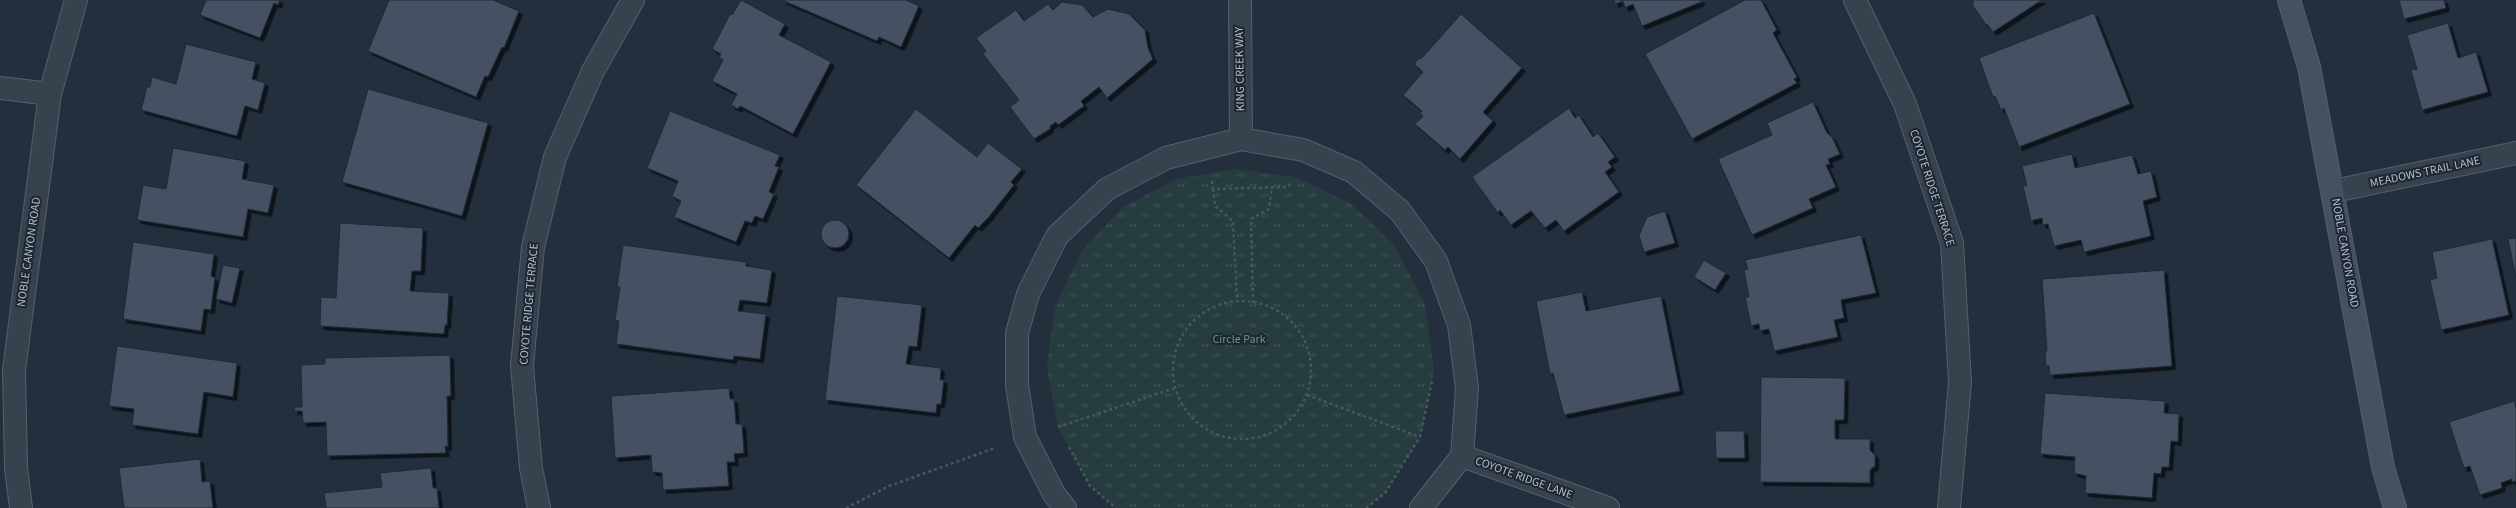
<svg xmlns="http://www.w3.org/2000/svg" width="2516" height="508" font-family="'Source Sans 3',sans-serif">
<defs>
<pattern id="grass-tufts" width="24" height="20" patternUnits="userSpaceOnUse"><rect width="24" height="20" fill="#263c3f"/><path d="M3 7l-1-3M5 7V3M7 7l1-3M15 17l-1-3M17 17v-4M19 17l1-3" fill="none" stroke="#435659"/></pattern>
<filter id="shadow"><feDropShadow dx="3.5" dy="3.5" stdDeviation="0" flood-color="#0009"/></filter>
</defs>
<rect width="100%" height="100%" fill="#242f3e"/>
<path fill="url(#grass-tufts)" d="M1235,169L1295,177L1350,203L1394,245L1425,304L1434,371L1420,437L1385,493L1366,508H1116L1090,486L1058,427L1047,367L1055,307L1081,252L1122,208L1176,179Z"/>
<path fill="#455162" stroke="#1f2835" filter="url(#shadow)" d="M206,0H280L278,5L274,3L260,38L200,15Z
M389,0H493L519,11L504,48L502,47L488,77L485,76L476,97L368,51Z
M741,0L785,24L779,35L831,62L793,134L740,106L738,109L731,105L737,94L712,81L723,60L719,57L721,54L712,49L730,14L732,15Z
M782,0H906L919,6L901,47L879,37L877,41Z
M1614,0H1701V2L1642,26L1633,4L1625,8L1623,1L1615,4Z
M1745,0H1761L1777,30L1773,33L1797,77L1794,79L1797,83L1692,139L1645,54Z
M1972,0H2042L1993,32L1987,24L1986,25L1972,4L1974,3Z
M2399,0H2444L2446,8L2404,19Z
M1062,2L1082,5L1093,17L1108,9L1129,14L1145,30L1148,48L1153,59L1107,98L1099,87L1081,101L1084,106L1058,125L1056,122L1050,126V129L1034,139L1010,107L1019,100L983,54L986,51L976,38L1016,10L1024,21L1048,4L1053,10Z
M2094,13L2130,104L2019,147L2004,108L2001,110L1995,96L1993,97L1979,58Z
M1461,14L1522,68L1483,112L1493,121L1460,159L1448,147L1445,150L1415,124L1423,116L1420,114L1422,111L1403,95L1423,72L1414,64L1419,58L1421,59Z
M2448,23L2458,58L2476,52L2488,92L2422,110L2411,70L2417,69L2407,35Z
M186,44L256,62L252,79L265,83L258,110L245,106L237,136L141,110L147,87H150L152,77L176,84Z
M368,89L488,123L462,216L342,182Z
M1813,102L1827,133L1832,137L1840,154L1828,159L1830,164L1826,165L1836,187L1809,199L1813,208L1752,235L1718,159L1772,135L1767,123Z
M1569,108L1575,118L1579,115L1593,137L1598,133L1615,157L1608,162L1612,167L1605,172L1619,192L1564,231L1556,220L1545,228L1531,211L1511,225L1500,210L1498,213L1472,177Z
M916,109L977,157L988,143L1022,169L1011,182L1014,185L988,218L978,228L975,225L949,258L856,185Z
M670,111L780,155L775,166L779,167L769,192L774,194L763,219L755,216L752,223L745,221L736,242L674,217L681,201L672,196L678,181L647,168Z
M173,148L245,161L242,179L274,185L268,213L248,209L243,237L137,220L143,185L166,189Z
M2072,154L2075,168L2132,155L2138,174L2151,171L2157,197L2143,201L2151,236L2084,252L2081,240L2054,246L2048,224L2043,225L2042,218L2031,221L2023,186H2027L2022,166Z
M1665,211L1675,243L1644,252L1639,235L1647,217Z
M821 234a14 14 0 1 1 28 0a14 14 0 1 1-28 0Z
M340,223L423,228L421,271H412L410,291L449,293L447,325H445L444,334L320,326L321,297L336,298Z
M1861,235L1876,293L1841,300L1844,318L1834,320L1838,337L1774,351L1769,329L1760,331L1759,324L1751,326L1745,297H1749L1744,270L1748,269L1745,260Z
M2516,238V278L2508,239Z
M2492,239L2509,315L2441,330L2430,280L2437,278L2432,252Z
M133,242L214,254L211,276L215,278L211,310L204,309L201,331L123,319Z
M623,245L746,262V266L772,270L767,303L740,300L738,311L766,314L760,359L734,356L733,360L616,344L619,321L615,320L620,287H617Z
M1704,260L1726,273L1715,290L1694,277Z
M223,265L240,268L232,303L216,299Z
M2164,270L2172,366L2050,375L2049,366H2046L2045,351H2047L2042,279Z
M1582,292L1586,311L1661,296L1680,391L1564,415L1553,373L1550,374L1536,301Z
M837,296L922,305L917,347L909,346L906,364L941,368L940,380H944L941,404H937L936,413L825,400Z
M117,346L237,363L233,397L204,392L198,434L132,425L134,409L109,406Z
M450,355L451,396H447L448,447L445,446L446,453L327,456L326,422L303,423L302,411H294L295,407H302L301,365L325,364V358Z
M1761,377L1845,378L1844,420H1835V439H1870V450L1875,455V466L1870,470V483L1760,482Z
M729,388L730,399H734L736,424H742L744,453L734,454L735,462H727L729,486L663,490L662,473L652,472L651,455L615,458L611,396Z
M2045,393L2165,401L2164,413L2179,414L2178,442L2171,441L2169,467H2162L2161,474L2154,473L2152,498L2085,493L2086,476L2074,473L2075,457L2040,454Z
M2514,401L2516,408V481L2512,482V479L2501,483L2502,488L2480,495L2470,466L2464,468L2449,422Z
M1715,431H1744L1745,458H1716Z
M200,459L202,482L210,481L213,508H124L119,468Z
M431,468L433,488H437L439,508H326L324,493L382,487L380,473Z"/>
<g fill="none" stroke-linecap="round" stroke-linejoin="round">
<g stroke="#565f6c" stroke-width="24">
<path id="street" d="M1240,0L1241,139
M1855,0L1905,104L1952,243L1960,382L1949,508
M0,88L50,94
M2334,191L2516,153
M1462,456L1608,508
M21,508L16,468L14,370L50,94L76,0
M539,508L531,468L522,366L533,247L555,157L593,71L633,0
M1065,508L1054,494L1025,437L1017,385V333L1028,294L1057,236L1107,189L1166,158L1241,139L1303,150L1354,172L1400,211L1436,261L1459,325L1467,388L1462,456L1421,508"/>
</g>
<g stroke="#565f6c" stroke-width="24">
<path id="secondary" d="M2289,0L2309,67L2383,467L2395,508"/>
</g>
<path stroke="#44595c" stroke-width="2.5" stroke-dasharray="3 3" stroke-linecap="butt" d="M1212,181L1213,189L1288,187L1292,181
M1213,189L1215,206L1233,221L1237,301
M1173 370a69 69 0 1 1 138 0a69 69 0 1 1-138 0Z
M1253,303L1251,219L1269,209L1272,187
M1307,395L1420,437
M1058,427L1175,388
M1069,447L1090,486L1116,508
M846,508L889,486L995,448
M1366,508L1385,493L1420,437L1432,381"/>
<use href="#street" stroke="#38414e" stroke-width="22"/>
<use href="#secondary" stroke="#465061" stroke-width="22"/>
</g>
<g text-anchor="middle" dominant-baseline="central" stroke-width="4" stroke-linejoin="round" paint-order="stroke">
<g font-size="12" fill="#b4bcc9" stroke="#1d2633">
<text transform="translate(1240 69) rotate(-91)">KING CREEK WAY</text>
<text transform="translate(2425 172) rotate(-12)">MEADOWS TRAIL LANE</text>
<text transform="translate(1932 188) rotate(72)">COYOTE RIDGE TERRACE</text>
<text transform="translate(29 252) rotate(-82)">NOBLE CANYON ROAD</text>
<text transform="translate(2345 253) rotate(80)">NOBLE CANYON ROAD</text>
<text transform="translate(529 304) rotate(-85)">COYOTE RIDGE TERRACE</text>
<text transform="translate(1524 478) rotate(20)">COYOTE RIDGE LANE</text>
</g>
<g font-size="12" fill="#6b9a76" stroke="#1d2633">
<text x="1239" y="339">Circle Park</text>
</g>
</g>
</svg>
